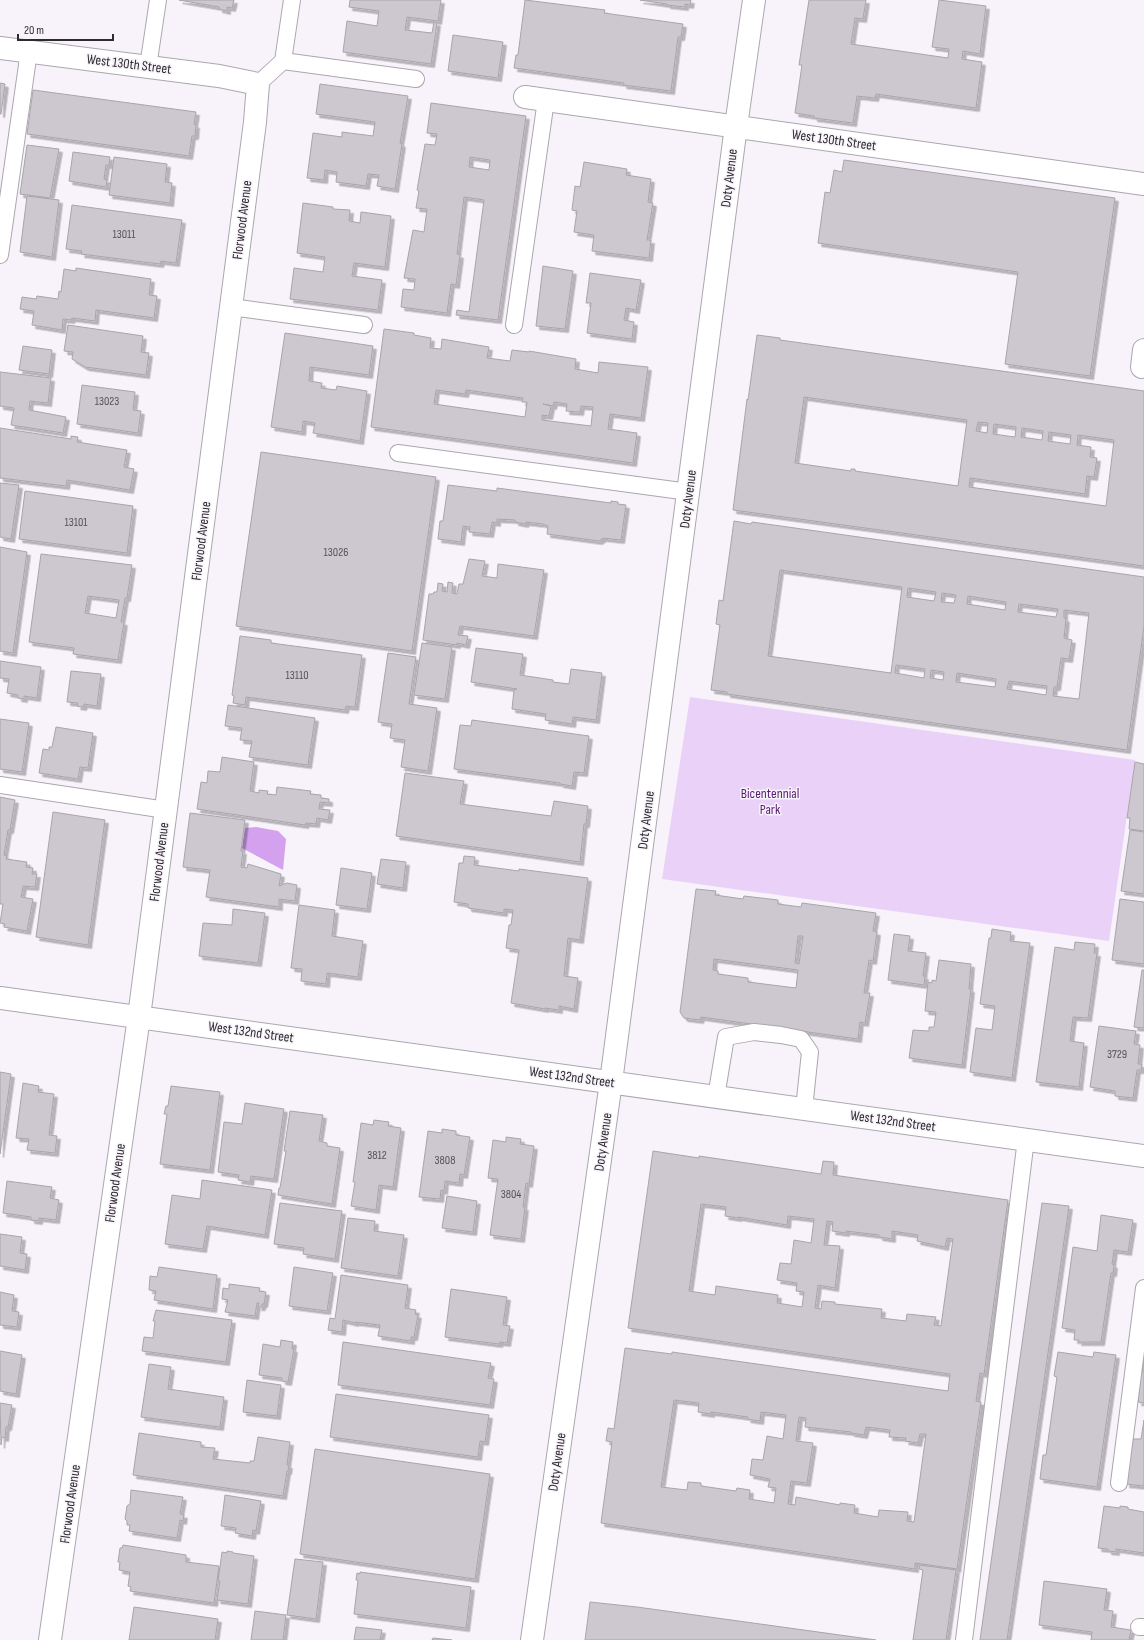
<svg xmlns="http://www.w3.org/2000/svg" width="1144" height="1640" font-family="'Sofia Sans Condensed',sans-serif">
<defs>
<filter id="shadow"><feDropShadow dx="3.5" dy="3.5" stdDeviation="0" flood-color="#0004"/></filter>
</defs>
<rect width="100%" height="100%" fill="#f8f3fb"/>
<path fill="#ead1f8" d="M690,697L1135,760L1109,941L662,879Z"/>
<path fill="#d3a1ee" d="M256,827L278,831L286,839L283,870L242,848L245,828Z"/>
<path fill="#cdc8cf" stroke="#a8a4ab" fill-rule="evenodd" filter="url(#shadow)" d="M179,0H234L232,8L227,7V11L219,9V7Z
M350,0H441L438,21L407,17L405,30L432,33L434,22L437,23L431,64L343,52L347,21L377,26L379,11L349,7Z
M525,0L605,10L604,13L683,24L681,37H678L671,91L623,85L624,83L514,68L516,55H518Z
M640,0H691L690,5L685,4V7L667,5V4Z
M809,0H866L863,19L855,18L851,44L948,58L949,49L932,47L939,0L986,6L980,54L963,51L962,59L982,62L976,108L876,94L875,98L857,96L853,123L814,118V116L795,113L802,65H799Z
M453,35L503,42L498,78L448,71Z
M0,83L5,84L1,114H0Z
M320,84L408,96L400,143L402,144L395,189L377,186L379,175L368,174L366,186L336,182L337,172L325,170L324,180L307,178L313,133L342,137V132L373,136L375,122L316,114Z
M33,90L196,112L194,124L196,125L195,136H192L189,156L27,134Z
M431,103L526,116L498,320L456,315L457,310L469,312L484,200L464,197L457,254L460,255L456,285L451,284L447,313L401,307L403,289L414,290L415,279L404,278L413,230L424,232L427,209L416,208L419,191L417,190L425,144L435,145L437,134L427,133ZM470,157L490,160L489,170L469,167Z
M27,145L59,149L50,198L20,194Z
M73,152L110,157L109,165H106L104,179L107,180L106,187L69,181Z
M114,157L167,164L165,182L172,183L170,203L109,195Z
M844,160L1115,198L1090,376L1005,364L1018,272L818,243L825,192L830,193L834,170L842,172Z
M584,162L627,169L626,175L651,179L648,202L653,203L647,240H651L649,258L592,251L594,235L574,232L577,211L572,210L575,186L580,187Z
M27,196L59,200L52,257L20,252Z
M303,203L333,207V209L350,210L349,221L360,223L361,212L391,216L385,267L354,263L352,276L382,280L378,310L290,299L294,268L323,272L325,257L297,253Z
M72,205L182,220L176,263L161,261L160,264L81,254L82,251L66,249Z
M543,266L573,271L565,329L536,326Z
M76,268L151,279L149,295L157,296L154,318L96,310L95,321L72,318L71,320L63,319L62,330L32,325L34,311L20,309L22,297L36,299L37,296L58,299L59,291L61,292L64,269L76,271Z
M590,273L641,280L636,310L626,308L624,320L634,322L632,339L587,333L591,303H586Z
M68,325L143,336L141,352L149,353L146,375L85,367L72,359L73,352L64,351Z
M384,329L414,333V335L431,338L430,348L441,349L442,339L489,347L487,358L510,361L512,350L529,352V351L576,359L575,369L598,373L599,362L648,367L641,418L610,414L608,429L637,433L633,463L371,427ZM436,390L465,394L466,390L523,398L522,402H527L525,417L434,404ZM554,402L567,404L566,411L580,412L581,406L593,407L591,426L542,420V415L549,416L551,406L543,404L553,406Z
M285,333L373,346L369,375L310,367L309,381L322,383L321,388L336,390L337,386L367,391L360,441L313,433L315,423L303,421L302,432L271,427Z
M757,335L780,338V340L1144,391V566L733,510L747,399L748,400ZM804,397L967,420L958,486L855,471V469H851V471L795,463ZM978,422L988,423L987,433L976,431ZM994,424L1016,427L1015,437L993,434ZM1022,428L1043,431L1042,440L1021,437ZM1049,432L1071,435L1070,444L1048,441ZM1078,435L1114,440L1106,506L969,487L970,478L1085,494L1087,476L1094,477L1097,458L1090,457L1091,447L1077,445Z
M23,346L52,350L49,374L19,370Z
M0,372L51,378L48,403L30,401L29,410L66,417L63,433L11,425L14,408L0,406Z
M82,385L135,392L133,410L141,411L138,433L77,424Z
M0,428L71,439V436L78,437L77,442L127,450L124,467L134,469L130,490L67,480L66,486L0,478Z
M261,452L436,477L412,651L236,626Z
M0,483L19,485L11,539L0,537Z
M448,485L497,491V488L611,503V501L618,502V504L626,505L621,540L603,538L599,541L547,534L548,526L543,524L526,522L525,524L515,522V520L497,519V523L492,522L490,534L469,532L470,527L463,526L461,542L438,539L440,521H443Z
M25,491L133,506L127,553L19,539Z
M734,521L751,524L752,522L1144,577V626L1127,750L727,694V692L711,690L720,625L716,624L719,600L723,601ZM780,570L902,587L891,673L768,656ZM908,588L936,592L934,601L907,597ZM942,593L956,595L954,603L941,602ZM968,596L1006,602L1005,610L967,604ZM1019,604L1058,609L1056,617L1018,612ZM1064,610L1089,613L1079,699L1053,696L1054,687H1057L1061,658L1069,659L1072,640L1064,638L1066,619L1064,618ZM896,665L925,669L924,678L895,673ZM931,670L944,672L943,680L930,678ZM957,673L996,679L995,687L956,682ZM1009,681L1047,686L1046,695L1007,689Z
M0,547L27,552L13,653L0,651Z
M41,554L132,565L127,598H125L121,622H124L118,660L73,654L74,648L29,642ZM88,596L119,600L116,618L85,613Z
M469,559L485,561L482,576L497,578L498,564L544,570L534,636L460,626L458,635L468,636L466,645L457,643V645L423,640L429,594H433L434,592H437L438,583L443,584L442,591L447,592L448,582L453,583L452,593L457,594L459,584H463Z
M240,636L271,640V643L362,655L355,707L346,706L345,710L246,697L245,705L233,703L234,696L232,695Z
M422,643L452,647L445,699L414,695Z
M476,648L523,654L520,675L553,680V682L569,684L571,669L602,673L596,720L573,717L572,724L545,720L546,714L512,709L514,690L517,689L471,682Z
M388,653L416,657L409,704L437,708L428,771L401,767L405,740L390,738L392,724L378,722Z
M0,661L41,667L37,698L24,696V699L18,698V695L7,693L9,679L0,678Z
M71,671L101,674L97,706L84,704L83,707L77,706L78,703L67,702Z
M228,705L315,718L308,765L249,757L252,741L240,740L242,728L225,726Z
M0,719L29,723L22,772L0,769Z
M472,720L589,736L584,773L574,772L572,786L560,784V783L454,769L460,725L471,726Z
M56,727L93,733L88,768L80,767L78,779L39,773L43,749L49,750V747H52Z
M222,757L254,762L250,791L259,793V790L268,791L267,794L276,795L277,787L311,791L310,794L321,795V798L329,799V803L320,802L319,809L330,810L328,820L317,818L316,824L306,823L305,825L197,809L201,782L207,783L208,771L220,772Z
M1135,762L1144,764V831L1129,829L1130,818H1127Z
M405,773L464,781L460,804L551,816L554,801L588,806L586,824H584L580,862L396,836Z
M0,797L15,800L10,830H8L4,855L7,856L6,859L27,862L26,867L33,868L32,874H37L35,887L23,886L21,897L33,899L27,931L4,927L5,924L0,923L3,904H0Z
M53,812L105,820L88,945L36,937Z
M190,813L245,820L241,851H243L241,867L247,868L248,864L281,874L279,886L287,883L297,885L295,901L279,899V907L206,897L210,870L183,867Z
M1130,830L1144,832V894L1121,891Z
M464,856L475,857L474,865L519,871V869L588,878L580,940L568,938L564,976L578,978L574,1009L559,1006V1010L545,1008V1009L511,1003L519,950L506,948L509,925H511L513,910L504,909V913L468,908V904L454,902L459,863H463Z
M381,859L406,862L403,888L377,884Z
M341,868L372,873L367,909L336,905Z
M696,889L716,891L715,895L743,899L744,896L778,900V904L801,907L802,903L876,913L873,931L877,932L873,961L869,960L864,993H870L865,1023L860,1022L858,1039L701,1017L700,1020L684,1018L680,1012ZM798,936H803L799,964L795,963ZM714,959L798,970L796,988L748,982V978L718,974V971L713,970Z
M1120,899L1144,902V964L1112,960Z
M299,905L335,910L332,936L363,941L358,977L327,973L326,984L301,981L302,969L291,968Z
M233,909L265,913L258,963L199,956L203,923L232,925Z
M992,929L1011,932L1010,941L1030,943L1012,1078L970,1072L976,1028L992,1030L995,1006L980,1004L989,938H991Z
M894,934L910,936L908,951L926,953L923,976H925L924,985L888,980Z
M1075,942L1095,944L1094,953H1097L1088,1018L1073,1017L1070,1041L1084,1043L1079,1087L1036,1082L1055,947L1074,950Z
M939,960L971,964L969,989H971L962,1065L909,1058L913,1030L929,1031V1027H934L936,1012L925,1011L928,982L932,983V980L936,981Z
M1142,970H1144V1028L1134,1027Z
M1099,1026L1136,1031L1134,1044L1140,1045L1138,1064H1142L1141,1070H1137L1133,1098L1115,1096V1091L1090,1087Z
M0,1072L11,1074L0,1154Z
M23,1083L39,1086L38,1092L54,1094L49,1135L57,1136L55,1153L27,1150L29,1139L16,1138Z
M171,1086L220,1092L210,1170L160,1164L167,1114H164L166,1106H168Z
M245,1103L284,1109L274,1179L251,1176L250,1182L238,1180L239,1175L218,1172L224,1122L242,1124Z
M290,1111L323,1115L319,1141L327,1143V1146L340,1148L332,1204L278,1195L279,1188H280L286,1151H284Z
M374,1120L389,1122L388,1126L401,1128L393,1187L379,1185L376,1210L351,1206L355,1182H353L361,1123L373,1125Z
M442,1129L456,1131V1135L470,1137L464,1175L460,1174L459,1183L445,1181L444,1191L441,1190L440,1199L419,1197L428,1131L442,1133Z
M506,1137L521,1139L520,1144L534,1146L529,1184L526,1183L523,1207H525L521,1239L490,1235L498,1179L488,1178L493,1140L506,1142Z
M653,1151L699,1158V1156L821,1174L823,1161L834,1162L833,1175L1008,1200L984,1374L980,1373L976,1401L981,1402L957,1569L915,1563V1569L601,1523L612,1442L606,1441L608,1428L614,1429L625,1348L672,1354V1352L948,1391L950,1374L628,1328ZM701,1204L726,1207L725,1216L738,1218V1217L787,1225L788,1216L814,1219L811,1243L794,1240L791,1264L780,1263L777,1280L797,1283L796,1291L804,1292L802,1307L777,1303L778,1295L716,1286L715,1295L689,1291ZM827,1221L833,1222L832,1231L846,1233V1231L879,1235V1237L892,1239V1231L918,1235L917,1241L945,1247L947,1238L953,1239L941,1326L934,1325L936,1317L907,1314L906,1321L881,1318L882,1309L835,1304V1302L822,1301L821,1309L815,1308L818,1285L835,1288L840,1246L824,1245ZM674,1400L699,1403L698,1412L711,1414V1412L748,1417L747,1419L760,1421L761,1412L786,1415L783,1439L767,1436L763,1460L752,1459L750,1475L770,1479L768,1487L776,1488L774,1503L749,1499L750,1490L737,1488L736,1491L701,1486V1483L688,1482L687,1490L661,1487ZM799,1417L806,1418L805,1427L851,1432V1433L864,1435L866,1427L890,1430L889,1437L906,1438L905,1441L918,1443L920,1434H926L914,1522L907,1521L908,1512L879,1510L878,1517L854,1513L855,1505L840,1503V1505L796,1497L795,1505L788,1504L791,1481L807,1483L813,1443L796,1441Z
M202,1180L272,1190L265,1235L207,1226L203,1249L165,1244L172,1195L200,1199Z
M7,1181L52,1187L50,1198L59,1200L56,1220L39,1218V1221L31,1220V1217L3,1213Z
M447,1196L477,1201L473,1232L442,1228Z
M280,1203L342,1211L335,1259L303,1254L304,1248L274,1244Z
M1042,1203L1069,1206L1007,1640H980Z
M1101,1215L1133,1220L1128,1252L1114,1250L1112,1264L1114,1265L1113,1273H1111L1101,1342H1078L1079,1340H1074L1075,1330L1062,1328L1073,1247L1097,1251Z
M348,1218L375,1221L374,1231L404,1235L398,1276L341,1268Z
M0,1234L22,1237L20,1253L27,1254L25,1270L0,1266Z
M159,1267L217,1275L213,1309L154,1300L156,1291L149,1290L150,1276L157,1277Z
M294,1267L333,1273L327,1311L289,1306Z
M341,1275L408,1285L405,1308L416,1310L415,1314L418,1315L414,1337H411V1341L378,1336L380,1325L355,1322V1323L343,1320L342,1332L328,1330L330,1318L335,1319Z
M229,1284L260,1288L259,1291L266,1292L264,1304H262V1307H258L259,1303H257L255,1316L225,1312L228,1300L222,1299L223,1288L229,1289Z
M451,1289L507,1297L503,1325L510,1326L507,1343L500,1342L499,1344L445,1337Z
M0,1292L14,1295L12,1311L19,1312L17,1327L0,1325Z
M156,1310L232,1320L226,1362L142,1351L144,1337L153,1338L155,1321H153Z
M281,1340L293,1342L292,1349H294L288,1382L282,1381V1378L259,1375L263,1344L280,1347Z
M343,1342L491,1363L488,1378L494,1379L490,1405L338,1385Z
M0,1351L22,1355L16,1394L0,1391Z
M1058,1352L1093,1357L1094,1352L1116,1355L1097,1487L1040,1479L1043,1455H1046L1057,1377L1054,1376Z
M1144,1358V1403L1138,1402L1140,1381H1139L1140,1372L1142,1373Z
M149,1364L171,1367L168,1389L224,1397L220,1427L141,1417Z
M247,1380L281,1385L277,1416L243,1412Z
M336,1394L489,1415L485,1442L480,1441L478,1457L330,1437Z
M0,1403L12,1405L8,1427H6L5,1438L2,1437L1,1445Z
M1144,1420V1486L1126,1484L1133,1439H1141Z
M139,1433L201,1442V1447L215,1448L213,1459L250,1463V1461H254L258,1437L290,1442L287,1465H289L288,1471H287L283,1496L133,1475Z
M315,1449L490,1474L475,1579L300,1554Z
M131,1490L183,1497L180,1514L184,1515L183,1521L180,1520L177,1538L129,1531L130,1525H127V1521L125,1519L127,1506L130,1504Z
M225,1495L261,1501L256,1531L253,1530L252,1536L235,1533L236,1528L221,1526Z
M1104,1506L1120,1508V1506L1128,1507V1509L1144,1512V1553L1116,1549V1552L1108,1551V1549L1098,1548Z
M123,1545L186,1555V1562L219,1566L214,1603L130,1591L131,1587L128,1586L130,1572L119,1570L120,1562H118L120,1548H122Z
M227,1551L233,1552V1553L254,1556L248,1604L217,1600L220,1581H218L222,1552L227,1553Z
M295,1559L323,1562L316,1619L287,1615Z
M920,1565L956,1570L946,1640H913L923,1570L919,1569Z
M360,1572L471,1587L466,1628L354,1614L358,1580H356L357,1573L360,1574Z
M1044,1581L1107,1589L1104,1610L1113,1611L1111,1627L1131,1630L1129,1640H1091L1092,1632L1039,1625Z
M590,1602L637,1607L876,1640H585Z
M134,1607L218,1619L215,1640H129Z
M255,1611L286,1615L283,1640H251Z
M356,1627L382,1630L380,1640H354Z
M433,1638L452,1640H432Z"/>
<g fill="none" stroke-linecap="round" stroke-linejoin="round">
<g stroke="#aba7ae" stroke-width="18">
<path id="lane" d="M283,61L416,79
M148,67L158,0
M258,84L283,61L292,0
M0,255L29,51
M231,307L364,325
M514,325L546,100
M398,453L689,492
M0,785L166,810
M716,1097L726,1037L754,1032L781,1035L801,1039L810,1052L804,1109
M1119,1483L1144,1288
M1139,1627H1144
M964,1640L1026,1139"/>
</g>
<g stroke="#aba7ae" stroke-width="24">
<path id="street" d="M0,48L219,76L258,84L255,122L139,1017L50,1640
M525,97L1144,184
M1142,367L1144,350
M0,998L1144,1156
M532,1640L611,1082L736,126L754,0"/>
</g>
<use href="#lane" stroke="#fff" stroke-width="16"/>
<use href="#street" stroke="#fff" stroke-width="22"/>
</g>
<g text-anchor="middle" dominant-baseline="central" stroke-width="3" stroke-linejoin="round" paint-order="stroke">
<g font-size="12" fill="#555256">
<text x="124" y="234">13011</text>
<text x="107" y="401">13023</text>
<text x="76" y="522">13101</text>
<text x="336" y="552">13026</text>
<text x="297" y="675">13110</text>
<text x="1117" y="1054">3729</text>
<text x="377" y="1155">3812</text>
<text x="445" y="1160">3808</text>
<text x="511" y="1194">3804</text>
</g>
<g font-size="14" fill="#2d2b2e" stroke="#f8f3fb">
<text transform="translate(129 64) rotate(7)">West 130th Street</text>
<text transform="translate(834 140) rotate(8)">West 130th Street</text>
<text transform="translate(729 178) rotate(-83)">Doty Avenue</text>
<text transform="translate(242 220) rotate(-83)">Florwood Avenue</text>
<text transform="translate(688 499) rotate(-83)">Doty Avenue</text>
<text transform="translate(201 541) rotate(-83)">Florwood Avenue</text>
<text transform="translate(646 820) rotate(-83)">Doty Avenue</text>
<text transform="translate(159 862) rotate(-83)">Florwood Avenue</text>
<text transform="translate(251 1032) rotate(8)">West 132nd Street</text>
<text transform="translate(572 1077) rotate(8)">West 132nd Street</text>
<text transform="translate(893 1121) rotate(8)">West 132nd Street</text>
<text transform="translate(603 1142) rotate(-82)">Doty Avenue</text>
<text transform="translate(115 1183) rotate(-82)">Florwood Avenue</text>
<text transform="translate(557 1462) rotate(-82)">Doty Avenue</text>
<text transform="translate(70 1504) rotate(-82)">Florwood Avenue</text>
</g>
<g font-size="14" fill="#5a1b75" stroke="#f8f3fb">
<text x="770" y="793">Bicentennial<tspan x="770" dy="16">Park</tspan></text>
</g>
</g>
<path d="M18 34v6h95v-6" fill="none" stroke="#2d2b2e" stroke-width="2"/>
<text x="24" y="34" font-size="12" fill="#2d2b2e" stroke="#f8f3fb" stroke-width="3" paint-order="stroke">20 m</text>
</svg>
